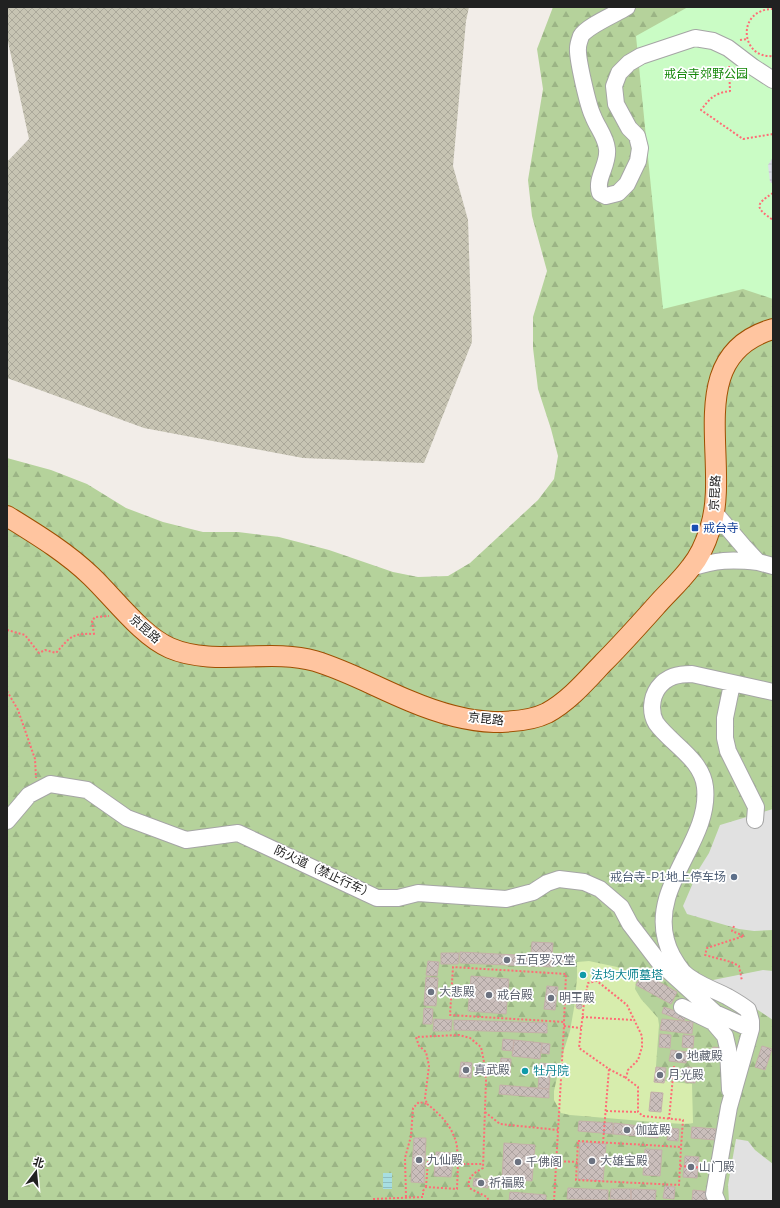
<svg xmlns="http://www.w3.org/2000/svg" width="780" height="1208" font-family="'Nunito Sans','Noto Sans SC',sans-serif">
<defs>
<pattern id="construction-cross-hatch" width="8" height="8" patternUnits="userSpaceOnUse"><rect width="8" height="8" fill="#c7c4b3"/><path d="M0 0l8 8M0 8l8-8" fill="none" stroke="#aba89a"/></pattern>
<pattern id="forest-firs" width="22" height="20" patternUnits="userSpaceOnUse"><rect width="22" height="20" fill="#b5d29b"/><path d="M5 1l3.5 6h-7zM16 11l3.5 6h-7z" fill="#9bb485"/></pattern>
<pattern id="plaza-grid" width="8" height="8" patternUnits="userSpaceOnUse"><rect width="8" height="8" fill="#dcdee8"/><path d="M0 4h8M4 0v8" fill="none" stroke="#bcbec7"/></pattern>
<pattern id="water-rules" width="6" height="5" patternUnits="userSpaceOnUse"><rect width="6" height="5" fill="#a7dee1"/><path d="M0 2.5h6" fill="none" stroke="#8fbec1"/></pattern>
<pattern id="building-cross-hatch" width="8" height="8" patternUnits="userSpaceOnUse"><rect width="8" height="8" fill="#cabebb"/><path d="M0 0l8 8M0 8l8-8" fill="none" stroke="#ada3a0"/></pattern>
</defs>
<rect width="100%" height="100%" fill="#f2ede8"/>
<path fill="url(#construction-cross-hatch)" d="M7,7H469L466,21L453,166L468,220L472,342L424,463L303,458L144,428L7,378V162L29,139L7,37Z"/>
<path fill="url(#forest-firs)" d="M553,7H773V1201H7V458L51,470L87,484L126,508L163,522L203,532H238L279,537L329,550L393,572L418,577L448,576L470,563L538,500L554,479L558,456L551,429L538,389L533,348V317L547,271L532,216L528,180L543,89L537,49Z"/>
<path fill="#cafcc5" d="M688,7H773V299L743,289L663,309L636,36Z"/>
<path fill="#d7edad" d="M589,961L617,967L632,975L636,981L635,989L641,999L658,1018L659,1025L655,1080L692,1084L693,1123C683,1125 676,1123 666,1123L570,1115L561,1113L554,1100V1091L561,1059L570,1031L574,1008L577,978V962Z"/>
<path fill="#e1e1e1" d="M773,809V930L754,931L739,929L687,914L683,906L699,869L709,853L720,825Z
M763,970L773,971V1020L735,995L698,983Z
M736,1139L748,1141L755,1150L773,1164V1201H729L728,1185Z"/>
<path fill="url(#plaza-grid)" d="M773,157V184L770,182L768,165Z"/>
<path fill="url(#water-rules)" d="M383,1173H392V1189H383Z"/>
<path fill="url(#building-cross-hatch)" stroke="#c4b0a9" d="M532,942L553,943L552,955L531,954Z
M460,952L554,957V967L460,963Z
M441,953H459L458,964H441Z
M561,953L575,954L574,963L560,962Z
M428,961L439,962L437,976L426,975Z
M579.5 975a3.5 3.5 0 1 1 7 0a3.5 3.5 0 1 1-7 0Z
M643,973L677,992L671,1004L636,985Z
M471,976L509,979L506,1014L468,1011Z
M426,977L438,978L436,1006L424,1005Z
M547,986L558,987L555,1010L544,1009Z
M576 1006a3 3 0 1 1 6 0a3 3 0 1 1-6 0Z
M664,1007L686,1015L684,1021L662,1013Z
M424,1008L433,1009L432,1024H423Z
M434,1019L452,1020L451,1031H433Z
M662,1019L693,1022L692,1034L660,1030Z
M454,1020L547,1023V1033L454,1030Z
M660,1034L671,1035L670,1048L659,1047Z
M683,1035L694,1036L693,1048L682,1047Z
M503,1039L514,1040L513,1051L502,1050Z
M514,1040L542,1043L540,1059L512,1056Z
M542,1043L550,1044L549,1054L541,1053Z
M762,1046L772,1049L765,1070L755,1067Z
M713,1047L723,1048L722,1056L712,1055Z
M671,1050L688,1052L686,1063L669,1061Z
M501,1058L511,1059L510,1076L499,1075Z
M461,1062L472,1063L471,1078L459,1077Z
M540,1063L551,1064L549,1089L538,1088Z
M656,1067L666,1068L664,1083L654,1082Z
M687,1067L697,1068L695,1083L685,1082Z
M500,1085L549,1089V1098L499,1094Z
M651,1092L663,1093L661,1112L649,1111Z
M579,1121L613,1123V1134L578,1131Z
M614,1123L640,1126L639,1136L613,1134Z
M640,1126L659,1128L658,1138L639,1136Z
M692,1127L716,1129L715,1140L691,1138Z
M668,1128L679,1129L678,1141L667,1140Z
M414,1138H426L424,1183L411,1182Z
M580,1142L606,1144L603,1181L578,1179Z
M504,1143L535,1145L532,1181L502,1179Z
M645,1149L662,1150L660,1176L643,1175Z
M436,1152L454,1153L451,1177L434,1176Z
M685,1156L699,1157L697,1178L683,1177Z
M474,1178L488,1180V1188L473,1186Z
M665,1186L675,1187L674,1199L663,1198Z
M568,1188L608,1190V1200L567,1199Z
M611,1189H631V1200L610,1199Z
M631,1189L656,1190L655,1201L631,1200Z
M693,1190L711,1192L710,1201H692Z
M510,1192L546,1195V1201H509Z"/>
<g fill="none" stroke-linecap="round" stroke-linejoin="round">
<g stroke="#a5a5a5" stroke-width="18">
<path id="minor" d="M627,7C616,14 587,26 581,36C580,39 578,44 578,48C577,58 588,106 593,116C597,127 606,137 607,149C609,165 595,178 600,193L606,196L618,193L627,184L638,161L640,148L637,136L629,128L616,104L614,86L619,73L629,63L641,56L695,38L713,41L728,48L753,67L773,80
M758,562L773,566
M691,568C716,560 731,559 758,562L744,547L715,513
M732,684L725,718V738L728,751L756,807L755,820
M7,821L29,795L50,784L87,790L127,818L186,840L238,833L377,898H398L418,893L506,899L533,892L547,883L559,879L584,882L600,889L621,907L630,924L659,962L715,1013L751,1029
M682,1007L713,1022L725,1036L728,1049L730,1090
M717,1201L714,1194L729,1107L751,1029V1021L748,1010C742,1005 735,1001 728,997C713,989 695,984 683,972C675,962 669,952 666,940C651,884 711,841 705,787C702,759 671,744 656,723C650,713 651,698 658,688C667,676 678,674 692,674L773,692"/>
</g>
<g stroke="#9f4f00" stroke-width="22">
<path id="major" d="M7,516C36,534 66,552 91,576C114,598 142,636 170,648C214,667 269,648 315,661C348,671 378,688 410,701C436,712 466,721 494,722C511,722 531,721 547,713C569,701 586,681 603,663C621,645 638,626 655,607C666,594 680,582 691,567C700,556 706,542 710,529C732,463 680,356 773,329"/>
</g>
<path stroke="#ff6c76" stroke-width="2" stroke-dasharray="2 2" stroke-linecap="butt" d="M773,9C736,9 740,59 773,56
M740,40L747,39
M729,66L730,91C715,93 710,98 701,110L743,139L773,134
M773,193C754,205 756,208 773,220
M7,630L25,635L39,653L45,650L56,653C70,637 72,633 94,634L92,621L95,617L109,616
M7,691L18,710L35,759L36,778
M734,926L732,931L744,936L707,948L705,955L731,962L739,966L742,981
M582,1017L633,1020
M564,1026L581,1028
M609,1069L626,1078
M427,1104C440,1114 451,1125 456,1142C458,1149 457,1157 458,1164H483
M606,1111L638,1112
M485,1112L500,1124L558,1130
M669,1119L674,1066
M578,1141L681,1147L679,1185L576,1180Z
M603,1143L609,1069L579,1048L584,1003L588,983L597,981L627,1005L642,1036V1047L638,1060L628,1070L626,1078L638,1087V1112L643,1116L683,1120L681,1147
M556,1161L577,1162
M680,1166L706,1168
M426,1187L428,1161
M772,1189H773
M406,1197L405,1158L411,1136L413,1108L419,1102L427,1104L425,1098L429,1066L426,1052L419,1046L416,1037L459,1035L470,1038L481,1047L484,1062L486,1080L483,1168C474,1173 467,1177 469,1188L487,1197L489,1201
M373,1199L423,1197V1191L426,1187L457,1189L458,1164
M554,1201L564,1026V1022L566,974L453,967L450,1015L564,1022"/>
<use href="#minor" stroke="#fff" stroke-width="16"/>
<use href="#major" stroke="#ffc5a0" stroke-width="20"/>
</g>
<rect fill="#1a4fb4" stroke="#fff" stroke-width="1.5" x="691" y="524" width="8" height="8" rx="2"/>
<circle fill="#5c6f8a" stroke="#fff" stroke-width="1.5" cx="734" cy="877" r="4"/>
<g fill="#6b7280" stroke="#fff" stroke-width="1.5">
<circle cx="507" cy="960" r="4"/>
<circle cx="431" cy="992" r="4"/>
<circle cx="489" cy="995" r="4"/>
<circle cx="551" cy="998" r="4"/>
<circle cx="679" cy="1056" r="4"/>
<circle cx="466" cy="1070" r="4"/>
<circle cx="660" cy="1075" r="4"/>
<circle cx="627" cy="1130" r="4"/>
<circle cx="419" cy="1160" r="4"/>
<circle cx="592" cy="1161" r="4"/>
<circle cx="518" cy="1162" r="4"/>
<circle cx="691" cy="1167" r="4"/>
<circle cx="481" cy="1183" r="4"/>
</g>
<g fill="#0f9aa8" stroke="#fff" stroke-width="1.5">
<circle cx="583" cy="975" r="4"/>
<circle cx="525" cy="1071" r="4"/>
</g>
<g text-anchor="middle" dominant-baseline="central" stroke-width="3.5" stroke-linejoin="round" paint-order="stroke">
<g font-size="12" fill="#138708" stroke="#fff">
<text x="706" y="74">戒台寺郊野公园</text>
</g>
<g font-size="12" fill="#212121" stroke="#fff">
<text transform="translate(715 493) rotate(-87)">京昆路</text>
<text transform="translate(145 629) rotate(41)">京昆路</text>
<text transform="translate(486 719) rotate(6)">京昆路</text>
<text transform="translate(324 872) rotate(25)">防火道（禁止行车）</text>
</g>
<g font-size="12" fill="#164399" stroke="#fff" text-anchor="start">
<text x="703" y="528">戒台寺</text>
</g>
<g font-size="12" fill="#4e5e75" stroke="#fff" text-anchor="end">
<text x="726" y="877">戒台寺-P1地上停车场</text>
</g>
<g font-size="12" fill="#5b616d" stroke="#fff" text-anchor="start">
<text x="515" y="960">五百罗汉堂</text>
<text x="439" y="992">大悲殿</text>
<text x="497" y="995">戒台殿</text>
<text x="559" y="998">明王殿</text>
<text x="687" y="1056">地藏殿</text>
<text x="474" y="1070">真武殿</text>
<text x="668" y="1075">月光殿</text>
<text x="635" y="1130">伽蓝殿</text>
<text x="427" y="1160">九仙殿</text>
<text x="600" y="1161">大雄宝殿</text>
<text x="526" y="1162">千佛阁</text>
<text x="699" y="1167">山门殿</text>
<text x="489" y="1183">祈福殿</text>
</g>
<g font-size="12" fill="#0d838f" stroke="#fff" text-anchor="start">
<text x="591" y="975">法均大师墓塔</text>
<text x="533" y="1071">牡丹院</text>
</g>
</g>
<rect width="780" height="1208" fill="none" stroke="#212121" stroke-width="16"/>
<g transform="translate(36 1172) rotate(16)" stroke="#ffffff" stroke-width="3" paint-order="stroke">
<path d="M0-3L7 15L0 10L-7 15Z" fill="#212121"/>
<text y="-6" font-size="11" font-weight="bold" text-anchor="middle" fill="#212121">北</text>
</g>
</svg>
